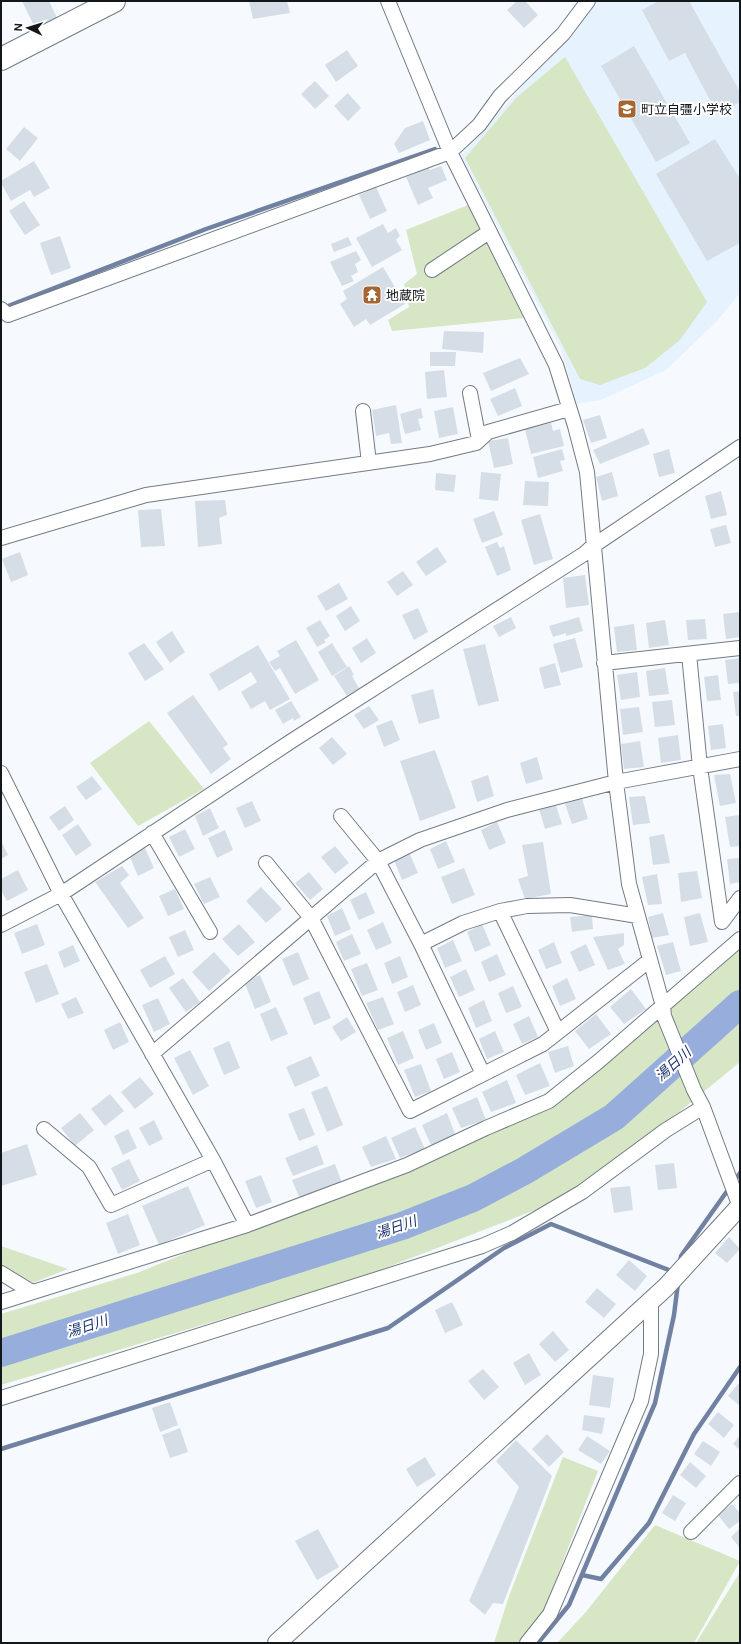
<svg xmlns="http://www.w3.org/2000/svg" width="741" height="1644" font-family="'DM Sans','Noto Sans JP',sans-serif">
<rect width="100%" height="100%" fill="#f6fafe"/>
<path fill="#e7f2ff" d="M594,1H740V293L717,321L666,370L601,400L577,404L560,347L461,156L566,36Z"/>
<path fill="#d7e6c4" d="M565,57L707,302L680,340L645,368L600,385L580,379L465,158L517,97Z
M468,205L524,318L392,331L388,320L409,307L404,284L417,274L406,230Z
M149,721L204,789L138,826L90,763Z
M740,934V1062L582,1192L357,1279L1,1385V1314L137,1273L389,1171L593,1070Z
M1,1246L68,1269L30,1284L1,1266Z
M563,1457L598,1471L542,1615L518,1643H494L509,1596Z
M655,1525L740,1561L694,1643H557L585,1613Z
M740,1572V1643H696Z"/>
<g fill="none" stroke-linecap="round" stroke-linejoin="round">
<path stroke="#7081a2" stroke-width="4.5" d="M3,308L206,229L435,149
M734,1181L740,1173
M680,1262L681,1256L730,1187
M1,1449L388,1328L504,1248L551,1224L674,1272
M582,1575L601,1579L649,1523L694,1434L740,1367
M538,1643L569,1605L655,1403L674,1315L678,1283"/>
<path stroke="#97aedc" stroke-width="28" d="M1,1353L402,1226L473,1198L524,1171L614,1117L740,1004"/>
</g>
<path fill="#d5dee7" d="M22,1H49L58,20L36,30Z
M249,1H287L290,13L253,19Z
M517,1H525L538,15L524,28L507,10Z
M659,1H689L740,92V102L718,115L685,53L669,61L642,10Z
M634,46L690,143L656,162L601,66Z
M347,50L358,66L336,82L325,65Z
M315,81L329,96L315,109L301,94Z
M348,93L361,108L348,121L334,106Z
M423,121L430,140L399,153L394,144L405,128Z
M24,127L38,138L20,161L6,149Z
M715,139L740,179V243L707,261L656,174Z
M34,161L50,188L34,197L30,190L11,201L1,183V181Z
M441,166L447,180L428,188L433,198L418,205L406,177L428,167L430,170Z
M376,187L387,211L370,219L359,195Z
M24,201L40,225L25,235L9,211Z
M383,224L388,233L396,228L400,236L396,240L402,250L372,267L356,238Z
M60,236L71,268L51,275L40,243Z
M348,237L352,245L334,252L331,244Z
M356,251L361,260L355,264L358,272L351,276L354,281L342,286L330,262Z
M383,267L405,304L370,325L366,319L354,327L340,304L347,299L343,291Z
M444,331L484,332L483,353L442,349Z
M430,352H456L455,366H430Z
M520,358L529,374L491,391L483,373Z
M444,370L447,397L427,399L425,372Z
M515,388L522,406L498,416L490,399Z
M396,405L402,443L391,444L389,433L376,436L372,410Z
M453,407L458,434L439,438L434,411Z
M421,408L423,418L418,419L421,430L405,434L400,414Z
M600,415L607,438L591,443L583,420Z
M551,423L553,431L560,429L564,446L531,454L525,429Z
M643,428L650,444L600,464L593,450Z
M508,438L513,464L494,468L488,441Z
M562,449L565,460L560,461L563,471L538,478L533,457Z
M669,449L675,473L659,477L653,454Z
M481,472L501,474L498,501L479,499Z
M612,472L618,496L602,501L596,477Z
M436,473L456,475L454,492L435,490Z
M525,481L549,482L548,506L523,505Z
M721,491L727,515L711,519L705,496Z
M225,500L227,515L219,518L222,544L198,547L195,501Z
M161,509L165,546L141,547L138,510Z
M494,511L503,535L482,543L473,519Z
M540,514L553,559L534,565L521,520Z
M726,525L731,543L715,547L710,529Z
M497,542L500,548L504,546L511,570L497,576L485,547Z
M437,547L447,562L426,576L416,562Z
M20,552L28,575L11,582L2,559Z
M403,571L413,585L397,596L387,582Z
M585,575L589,605L566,608L563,578Z
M339,583L348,599L326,611L317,596Z
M351,606L360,621L345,631L336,616Z
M418,608L428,632L414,640L402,615Z
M740,612V637L726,639L723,614Z
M511,617L516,628L499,637L493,626Z
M579,617L583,631L566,636V633L553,637L549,626Z
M705,619L707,639L688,640L686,620Z
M320,620L330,636L324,640L326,642L317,647L306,628Z
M665,620L669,645L649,648L646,623Z
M634,624L637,650L617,652L614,627Z
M172,631L185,652L170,663L156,642Z
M367,638L376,653L361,663L352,648Z
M575,638L583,667L561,673L553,644Z
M296,640L319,680L295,694L280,668L275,671L269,662L280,656L277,651Z
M144,643L164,669L145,681L128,653Z
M332,643L347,667L332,676L318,652Z
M485,644L499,701L478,706L463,649Z
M258,645L290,699L270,710L265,701L251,709L241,692L257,682L251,672L219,691L209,674Z
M740,658V683L728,684L725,660Z
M555,663L561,685L544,689L539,668Z
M349,666L354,675L352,676L359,688L347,696L334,676Z
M665,668L669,694L649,696L646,671Z
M637,672L640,697L621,700L617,675Z
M718,675L721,700L707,701L704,677Z
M433,689L440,718L419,724L411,695Z
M740,691V716H736L733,692Z
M193,695L228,744L223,748L231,759L211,774L167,713Z
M672,700L675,725L655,727L652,702Z
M291,701L301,717L294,721L293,718L283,724L275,710Z
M369,706L379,720L364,729L354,715Z
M639,707L643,732L623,735L620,709Z
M392,720L400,740L384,747L376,726Z
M723,724L726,748L711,750L708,726Z
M678,735L681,760L661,763L658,738Z
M332,737L347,754L333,765L319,748Z
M640,741L644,767L624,769L621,744Z
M435,750L456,808L420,821L400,761Z
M537,757L543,779L526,784L520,763Z
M730,774L736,803L720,806L714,775Z
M488,775L494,796L477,802L471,781Z
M92,776L102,789L86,800L76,787Z
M645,796L650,823L633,825L629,797Z
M582,798L588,819L572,824L565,804Z
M252,801L261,821L245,828L236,808Z
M555,802L562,824L545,829L539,809Z
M65,806L74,820L59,831L49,817Z
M210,808L219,828L203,836L195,816Z
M740,815V846L730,847L725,817Z
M497,822L506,843L489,850L481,830Z
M78,824L92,845L76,856L62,835Z
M185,829L195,849L179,857L169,837Z
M225,830L233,850L217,858L208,838Z
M664,834L670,863L653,865L649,837Z
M1,841L8,855L1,859Z
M446,841L455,862L438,869L430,849Z
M543,842L551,894L525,899L518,879L528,876L522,845Z
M335,846L349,863L335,874L321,857Z
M145,848L154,868L138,876L129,855Z
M409,852L418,873L402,880L394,860Z
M740,858V882L730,884L727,859Z
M122,866L129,875L120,883L144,918L128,928L95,882Z
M464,868L475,895L452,904L441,877Z
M18,870L28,890L7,901L1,890V879Z
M697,871L702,898L681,902L678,873Z
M309,872L323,889L310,900L295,883Z
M657,874L662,904L648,905L642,877Z
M210,877L220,897L204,904L194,884Z
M261,887L282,909L266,923L246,901Z
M175,889L184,909L168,916L159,896Z
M366,892L375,913L359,920L350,900Z
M342,908L351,929L335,936L327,916Z
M663,913L669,935L652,938L648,917Z
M700,913L708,942L690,946L684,917Z
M592,915L593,929L572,932L570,917Z
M383,922L392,943L376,950L367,930Z
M37,924L45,945L22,954L14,933Z
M239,924L255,942L238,956L222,939Z
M482,924L491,945L475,952L467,932Z
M185,930L194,950L178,957L169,937Z
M624,933V945L618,949L625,964L608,970L593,937Z
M352,934L361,954L344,961L336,942Z
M453,940L462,961L445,968L437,948Z
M554,942L562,963L546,969L538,950Z
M673,942L681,971L666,975L657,946Z
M586,944L595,965L579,972L570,952Z
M73,945L80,961L64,968L58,952Z
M214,952L231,971L209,991L192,972Z
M298,952L309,979L293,986L282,959Z
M497,954L506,975L489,982L481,962Z
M165,956L175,974L150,988L140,970Z
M400,956L408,977L392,984L384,963Z
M367,963L378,990L362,996L351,969Z
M47,964L59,994L36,1003L24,972Z
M466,969L475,990L459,997L450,977Z
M260,975L271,1002L255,1009L244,981Z
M183,978L200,1002L186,1012L169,988Z
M567,978L576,999L560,1006L552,986Z
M413,985L421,1005L405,1012L397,992Z
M513,986L522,1007L506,1013L498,993Z
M631,989L646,1009L624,1024L610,1007Z
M319,991L331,1018L314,1025L303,998Z
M76,997L84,1013L68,1019L61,1004Z
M383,997L394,1024L378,1030L366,1003Z
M158,998L170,1024L154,1032L142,1005Z
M484,1000L492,1021L476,1028L468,1008Z
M276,1007L288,1034L271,1041L260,1014Z
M596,1014L611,1034L589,1049L575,1031Z
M529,1016L538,1037L522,1044L513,1024Z
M347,1017L356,1032L341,1041L332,1027Z
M120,1022L129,1042L113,1050L104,1030Z
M434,1023L442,1043L426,1050L418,1030Z
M403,1031L414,1058L398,1065L387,1038Z
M495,1031L504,1052L487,1059L479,1039Z
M229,1041L240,1068L224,1075L213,1048Z
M568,1046L574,1066L555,1073L548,1052Z
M190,1050L209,1086L193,1095L174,1058Z
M452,1052L460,1072L444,1079L436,1059Z
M311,1056L320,1076L295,1087L286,1067Z
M540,1063L550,1086L525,1095L516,1075Z
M421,1064L431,1091L415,1097L404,1070Z
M140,1077L154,1094L135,1109L121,1092Z
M507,1080L516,1103L491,1112L482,1092Z
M327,1086L343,1125L327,1132L311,1092Z
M110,1094L124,1111L105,1126L91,1109Z
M477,1097L486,1120L461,1128L452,1108Z
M304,1108L315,1135L299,1141L288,1114Z
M80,1113L94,1130L75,1146L61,1128Z
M447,1113L456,1136L431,1145L422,1125Z
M154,1120L163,1139L149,1146L139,1128Z
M415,1127L425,1149L400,1158L391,1138Z
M128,1129L137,1148L123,1155L114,1136Z
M386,1136L396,1159L371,1167L362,1147Z
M27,1144L37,1175L1,1186V1153Z
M317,1145L324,1164L293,1176L285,1158Z
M129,1159L140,1181L122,1190L111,1168Z
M674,1163L677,1188L658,1190L655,1165Z
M335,1164L342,1183L300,1199L292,1180Z
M261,1175L272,1202L256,1208L245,1181Z
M188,1186L205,1225L159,1245L142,1206Z
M630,1186L633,1210L614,1213L610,1188Z
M128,1214L140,1245L118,1254L106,1223Z
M729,1237L740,1249L727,1263L715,1253Z
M629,1260L647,1276L635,1291L616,1275Z
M597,1288L616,1304L604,1318L585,1302Z
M452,1302L463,1325L445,1333L435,1310Z
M553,1331L569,1350L555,1362L539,1344Z
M529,1353L541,1375L525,1385L513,1363Z
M483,1369L499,1387L484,1400L468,1381Z
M593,1375L614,1378L610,1408L589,1405Z
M738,1384L740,1385V1406L728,1396Z
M170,1402L178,1425L160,1432L152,1408Z
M718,1412L734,1425L724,1438L708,1424Z
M584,1415L605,1418L602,1434L582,1430Z
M180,1428L188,1452L170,1458L162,1435Z
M547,1434L564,1452L549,1467L532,1449Z
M740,1435V1450L733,1444Z
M587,1436L610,1451L601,1464L578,1450Z
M516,1440L552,1476L503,1604L493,1603L485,1615L469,1601L519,1487L496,1461Z
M703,1441L720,1452L711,1466L694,1454Z
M425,1457L436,1475L417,1487L406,1469Z
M690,1462L706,1476L696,1488L680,1475Z
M673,1495L686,1503L675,1521L662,1513Z
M732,1504L740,1513V1521L729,1529L718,1515Z
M740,1528V1548L731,1537Z
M318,1529L339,1567L317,1580L295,1541Z"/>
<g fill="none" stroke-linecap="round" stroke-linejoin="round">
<g stroke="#737b83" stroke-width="16">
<path id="minor" d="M388,1L450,152L556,365L575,426L587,472L616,782L629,884L663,1006L664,1016L694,1090L703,1107L740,1207
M432,270L489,232
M1,309L8,315L450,152L479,125L500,96L563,34L588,1
M470,393L479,440
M363,411L369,463
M1,538L146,495L430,454L476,443L488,432L569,409
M689,654L700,767L722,922L740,898
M604,663L740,648
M1,773L61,894L213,1160L247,1225
M341,816L378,861L421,944L483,1074
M152,833L210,932
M266,863L311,918L410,1111L543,1044L650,960
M500,911L558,1032
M1,925L61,894L290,742L584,554L593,546L740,447
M421,944L463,923L500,911L527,906L570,905L638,916
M152,1054L378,861L420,840L507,810L616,782L740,759
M44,1129L89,1167L111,1205L213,1160
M1,1273L32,1292
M1,1302L247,1225L407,1165L486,1128L549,1101L599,1061L740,939
M1,1398L482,1246L512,1233L582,1192L666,1130L703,1107
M691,1532L740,1483
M527,1643L550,1614L641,1401L651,1354V1301"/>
</g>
<g stroke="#737b83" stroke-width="20">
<path id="tertiary" d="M277,1643L666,1287L740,1206"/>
</g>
<g stroke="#737b83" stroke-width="24">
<path id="primary" d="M1,59L114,1"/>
</g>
<use href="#minor" stroke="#fff" stroke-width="14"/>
<use href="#tertiary" stroke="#fff" stroke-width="18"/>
<use href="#primary" stroke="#fff" stroke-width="22"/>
</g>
<defs>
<g id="school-square" transform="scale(1)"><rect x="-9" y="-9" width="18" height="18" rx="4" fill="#a66431" stroke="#fff"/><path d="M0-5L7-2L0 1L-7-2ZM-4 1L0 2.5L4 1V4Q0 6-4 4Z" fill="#fff"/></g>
<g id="temple-square" transform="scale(1)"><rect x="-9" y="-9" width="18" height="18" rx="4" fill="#a66431" stroke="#fff"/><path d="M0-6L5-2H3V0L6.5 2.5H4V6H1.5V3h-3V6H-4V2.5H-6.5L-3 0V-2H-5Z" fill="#fff"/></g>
</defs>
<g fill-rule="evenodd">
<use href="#school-square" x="627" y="109"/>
<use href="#temple-square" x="372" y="295"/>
</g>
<g text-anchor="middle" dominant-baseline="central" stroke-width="4" stroke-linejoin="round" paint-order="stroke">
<g font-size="13" fill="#14171a" stroke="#fff" text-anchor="start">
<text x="641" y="109">町立自彊小学校</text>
<text x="386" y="295">地蔵院</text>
</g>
<g font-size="14" font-style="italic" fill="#1c346c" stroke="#fff">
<text transform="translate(673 1064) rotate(-42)">湯日川</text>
<text transform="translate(396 1227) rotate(-19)">湯日川</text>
<text transform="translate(87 1326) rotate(-18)">湯日川</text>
</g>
</g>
<rect width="741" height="1644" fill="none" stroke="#14171a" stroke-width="4"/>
<g transform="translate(28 28) rotate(274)" stroke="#ffffff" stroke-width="3" paint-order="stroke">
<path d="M0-3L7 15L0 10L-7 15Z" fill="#14171a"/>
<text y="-6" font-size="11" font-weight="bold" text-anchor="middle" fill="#14171a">N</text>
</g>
</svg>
